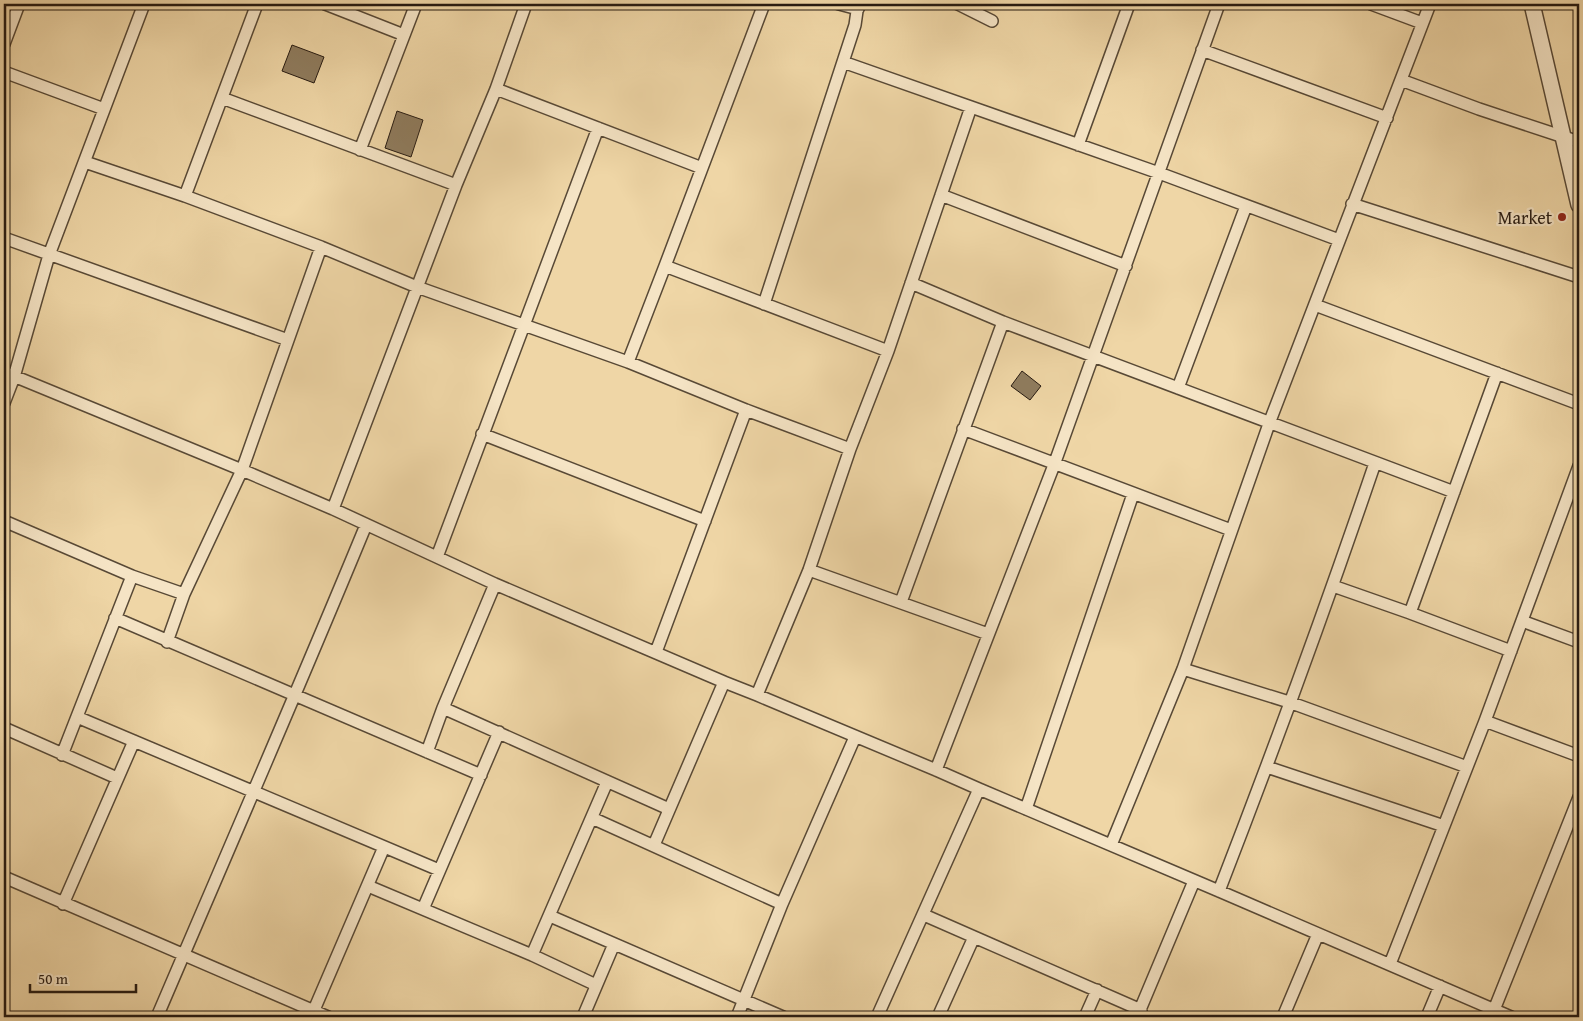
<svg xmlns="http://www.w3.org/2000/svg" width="1583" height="1021" font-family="'Gentium Book Plus',serif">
<rect width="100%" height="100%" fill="#efd6a6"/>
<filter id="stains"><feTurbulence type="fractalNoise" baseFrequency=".004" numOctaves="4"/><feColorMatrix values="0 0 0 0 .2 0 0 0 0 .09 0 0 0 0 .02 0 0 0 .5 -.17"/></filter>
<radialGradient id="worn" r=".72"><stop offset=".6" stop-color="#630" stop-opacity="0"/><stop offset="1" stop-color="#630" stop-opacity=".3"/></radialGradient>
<path fill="#8f7c5e" stroke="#261a11" d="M292,45L324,57L314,83L282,71Z
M397,111L423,120L411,157L385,148Z
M1022,371L1041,386L1030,400L1011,386Z"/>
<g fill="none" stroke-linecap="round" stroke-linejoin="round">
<g stroke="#584936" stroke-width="14">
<path id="minor" d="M325,4L404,35
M839,4L858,9
M958,4L992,21
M1371,4L1422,23
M4,44L19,4
M1202,50L1387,118
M843,62L1159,173L1339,240
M4,72L104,109
M1401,80L1479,109L1579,142
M496,89L702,168
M222,98L456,185
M1078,145L1129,4
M360,150L416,4
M85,162L185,196L321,247L417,287L628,362L746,410L850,449
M941,195L1126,266
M185,196L257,4
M1352,204L1579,277
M4,238L288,340
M665,266L888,351
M911,283L1003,322L1454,492
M764,304L855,25L858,4
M1315,305L1579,404
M628,362L665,266L764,4
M4,372L242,470L333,509L495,584L724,682L757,695L936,770L979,789L1219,891L1511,1017
M1178,388L1246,206
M4,403L14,377L49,255L144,4
M963,429L1231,530
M482,434L705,521
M333,509L456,185L496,89L526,4
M4,521L132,576L184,594
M437,557L598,128
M809,570L988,634
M1333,586L1410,613L1511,651
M901,602L1003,322
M1410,613L1497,373
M115,618L481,775
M1522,621L1579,642
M167,642L184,594L242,470L321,247
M656,652L746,410
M1183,669L1289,702L1467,767
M757,695L809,570L850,449L888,351L971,107
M443,708L669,809
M77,717L439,870
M1485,721L1579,756
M4,728L117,778
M427,752L443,708L495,584
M62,755L132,576
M1267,767L1444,826
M936,770L1054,465L1219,4
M1026,809L1133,494
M592,818L782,904
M654,845L724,682
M1111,845L1183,669L1270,421L1430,4
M4,877L328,1017
M368,886L532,955L596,985
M1219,891C1274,749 1326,607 1375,463
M63,904L134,741
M423,909L499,732
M924,915L1141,1010
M550,916L783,1017
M532,955L607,782
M1390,964L1485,721L1579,466
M1494,1010L1579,797
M157,1017C227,853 298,690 366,525
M311,1017L384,847
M583,1017L614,944
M737,1017L782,904L855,737
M877,1017L979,789
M938,1017L974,937
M1085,1017L1097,990
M1137,1017L1194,881
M1283,1017L1318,934
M1427,1017L1440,986"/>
</g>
<g stroke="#584936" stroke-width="18">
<path id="tertiary" d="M1532,4L1579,205"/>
</g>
<use href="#minor" stroke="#f5e4c5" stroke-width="11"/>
<use href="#tertiary" stroke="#f5e4c5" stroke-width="15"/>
</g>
<circle fill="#8f2418" stroke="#f5e4c5" stroke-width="2" cx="1562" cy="217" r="5"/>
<g text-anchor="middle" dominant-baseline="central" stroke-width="4.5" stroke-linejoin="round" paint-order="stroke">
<g font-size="18" fill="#261a11" stroke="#f5e4c5" text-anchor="end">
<text x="1552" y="217">Market</text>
</g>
</g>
<rect width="1583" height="1021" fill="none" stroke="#efd6a6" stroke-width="20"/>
<rect x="5" y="5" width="1573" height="1011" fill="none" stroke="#261a11" stroke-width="2.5"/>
<rect x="10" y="10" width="1563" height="1001" fill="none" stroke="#261a11"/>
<path d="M30 984v8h106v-8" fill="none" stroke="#261a11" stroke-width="2.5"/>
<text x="38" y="984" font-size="15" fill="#261a11" stroke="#f5e4c5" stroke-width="4" paint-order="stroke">50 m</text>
<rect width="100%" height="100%" filter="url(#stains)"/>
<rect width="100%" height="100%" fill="url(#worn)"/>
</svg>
